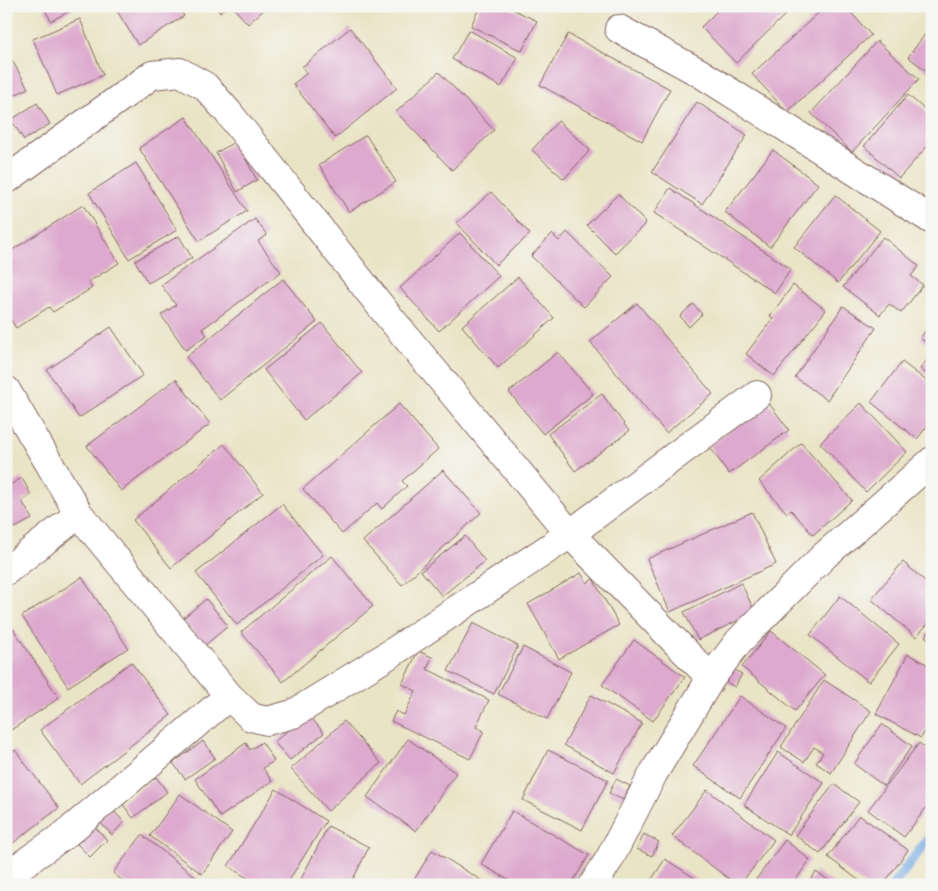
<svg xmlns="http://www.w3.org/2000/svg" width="938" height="891" font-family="'Balsamiq Sans',sans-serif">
<rect width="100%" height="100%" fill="#f6f6f2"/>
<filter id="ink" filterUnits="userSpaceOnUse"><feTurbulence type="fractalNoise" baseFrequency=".02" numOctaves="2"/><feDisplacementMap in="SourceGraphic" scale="10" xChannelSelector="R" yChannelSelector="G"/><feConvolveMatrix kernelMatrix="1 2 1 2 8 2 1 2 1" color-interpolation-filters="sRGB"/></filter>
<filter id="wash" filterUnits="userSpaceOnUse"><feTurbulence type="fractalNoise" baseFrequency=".0096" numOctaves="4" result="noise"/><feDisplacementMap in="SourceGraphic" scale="20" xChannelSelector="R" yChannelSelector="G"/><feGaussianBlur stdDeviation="1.12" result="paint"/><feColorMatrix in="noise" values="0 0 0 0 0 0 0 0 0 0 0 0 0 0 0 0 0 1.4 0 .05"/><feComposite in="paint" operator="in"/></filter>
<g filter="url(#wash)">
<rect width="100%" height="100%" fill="#eae4c6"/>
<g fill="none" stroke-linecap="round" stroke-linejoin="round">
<path stroke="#78aae4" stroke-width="10" d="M893,885L932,834"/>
</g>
<g id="blocks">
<path fill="#dda9ce" d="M43,6H79L51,21Z
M114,6H178L184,16L138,45Z
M215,6H227L220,12Z
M232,6H268L248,24Z
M480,6H506L537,21L522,51L471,26Z
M722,6H794L736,63L701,27Z
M826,6H845L871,35L787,112L752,74Z
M80,19L103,75L57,95L33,39Z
M932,25V75L908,57Z
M350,28L397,88L335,138L293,84L307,73L302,67Z
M469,30L518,58L501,87L452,59Z
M568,34L670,89L642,141L540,85Z
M877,41L919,79L852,152L811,113Z
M6,50L28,88L6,100Z
M439,72L494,130L452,170L396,112Z
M908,95L932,116V141L899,178L864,146Z
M697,102L747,135L702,204L652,172Z
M37,103L50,124L24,140L11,120Z
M186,117L247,211L199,241L139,148Z
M558,121L590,150L564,179L532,150Z
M366,135L396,182L349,212L319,165Z
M236,141L257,180L237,192L216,153Z
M773,150L818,184L770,247L725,212Z
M136,163L177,230L129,259L89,193Z
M670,188L791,269L775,293L654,213Z
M491,192L530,234L496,265L457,223Z
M618,194L646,223L615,253L587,225Z
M835,195L880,231L838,283L794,247Z
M83,205L119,263L88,282L92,288L53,312L49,307L16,328L6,312V254Z
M255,219L267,235L258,241L281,272L202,329L207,335L186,350L161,315L176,305L161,285Z
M567,232L613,277L584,307L531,256L552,234L559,241Z
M460,233L499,276L439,331L400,288Z
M179,236L192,258L148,283L135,261Z
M883,237L919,266L911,276L923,285L901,313L889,304L880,315L843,287Z
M518,277L554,318L498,368L462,326Z
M283,279L317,322L220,400L186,357Z
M793,285L826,310L774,376L746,354L773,318L770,316Z
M637,303L713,394L666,433L590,342Z
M693,304L702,314L689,327L680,316Z
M843,306L876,328L827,400L795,377Z
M932,322V347L920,338Z
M322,323L362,373L304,420L264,370Z
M111,327L143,375L79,418L47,370Z
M558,352L593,394L543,434L509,392Z
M930,356L932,358V378L920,369Z
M902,362L932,385V420L917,439L871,402Z
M176,379L210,424L121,491L87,446Z
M602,394L629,431L575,471L548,434Z
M768,402L789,430L729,474L709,446Z
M861,403L907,452L866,492L820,443Z
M399,404L438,449L402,481L407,486L382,509L377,503L342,534L303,489Z
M801,443L852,500L813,535L791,510L787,513L759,481Z
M224,444L263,493L171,568L133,520Z
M443,470L481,513L402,585L363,541Z
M22,478L31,495L22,501L32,519L15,528L6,512V487Z
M282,504L323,555L237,625L196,573Z
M752,512L776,564L670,612L647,559Z
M465,536L485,561L442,596L421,571Z
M332,556L373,606L283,682L241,632Z
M903,562L932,587V619L916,637L871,599Z
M581,573L587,583L593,579L619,625L559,659L528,604Z
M82,577L128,648L68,687L22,616Z
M741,583L755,612L698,640L684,612Z
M840,596L899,644L869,682L810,635Z
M206,599L228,626L204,646L182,619Z
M473,623L518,646L494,694L448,671Z
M12,627L59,698L8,732L6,631Z
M932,628V642L925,636Z
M771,631L825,675L795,711L742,667Z
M634,640L685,677L653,721L602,685Z
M523,647L571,672L547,719L498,694Z
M418,651L432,657L427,669L489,700L476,727L484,731L470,759L391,721L396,711L404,715L416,691L402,684Z
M908,654L932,667V719L921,738L876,714Z
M131,662L171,715L80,784L40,730Z
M727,666L742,674L735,687L720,679Z
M824,680L871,711L831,773L816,763L823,753L814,747L804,762L781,747Z
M591,695L642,723L614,773L564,745Z
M740,696L786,728L740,798L693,766Z
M308,714L324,733L290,760L274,742Z
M344,721L381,763L328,811L291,769Z
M882,724L912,746L884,786L854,764Z
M408,739L456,773L416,831L367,797Z
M203,741L215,758L185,779L173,763Z
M262,742L274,761L263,768L272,781L220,817L195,779L246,743L250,750Z
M919,743L932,753V800L904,837L868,810Z
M15,750L59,808L13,843L6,833V756Z
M548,750L608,780L582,830L523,800Z
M778,752L824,783L789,835L744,805Z
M156,777L167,792L133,818L122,803Z
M616,779L630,786L623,800L609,793Z
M834,784L859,802L820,854L795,835Z
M276,789L326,821L286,885H258L228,866Z
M707,790L774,840L740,885H737L672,836Z
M180,794L232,832L202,874L150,836Z
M110,807L124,822L112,835L97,819Z
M512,811L589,855L571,885H517L481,864Z
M859,815L908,850L883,885H865L828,857Z
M328,826L369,847L350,885H298Z
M95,827L107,840L90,857L77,844Z
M644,834L659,842L652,856L637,849Z
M142,835L206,885H128L113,873Z
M785,840L810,860L792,885H752Z
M432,850L489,885H411Z
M665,859L693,877L705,885H648Z
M816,872L836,885H807Z"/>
</g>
</g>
<g filter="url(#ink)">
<use href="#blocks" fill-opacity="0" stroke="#826461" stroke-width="1"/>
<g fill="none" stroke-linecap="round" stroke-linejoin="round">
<g stroke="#826461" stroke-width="30">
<path id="minor" d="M619,29L700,73L932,220
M6,180L152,75L180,72L205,86L228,112L386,313L570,534L711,678
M6,390L79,514L229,696L251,717L267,721L293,714L390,654L570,534L757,395
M6,571L79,514
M6,876L67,833L229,696
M593,885L610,858L653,774L711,678L739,641L824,556L932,461"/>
</g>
<use href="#minor" stroke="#fff" stroke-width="28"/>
</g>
</g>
<rect width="938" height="891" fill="none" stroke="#f6f6f2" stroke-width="25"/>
</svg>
